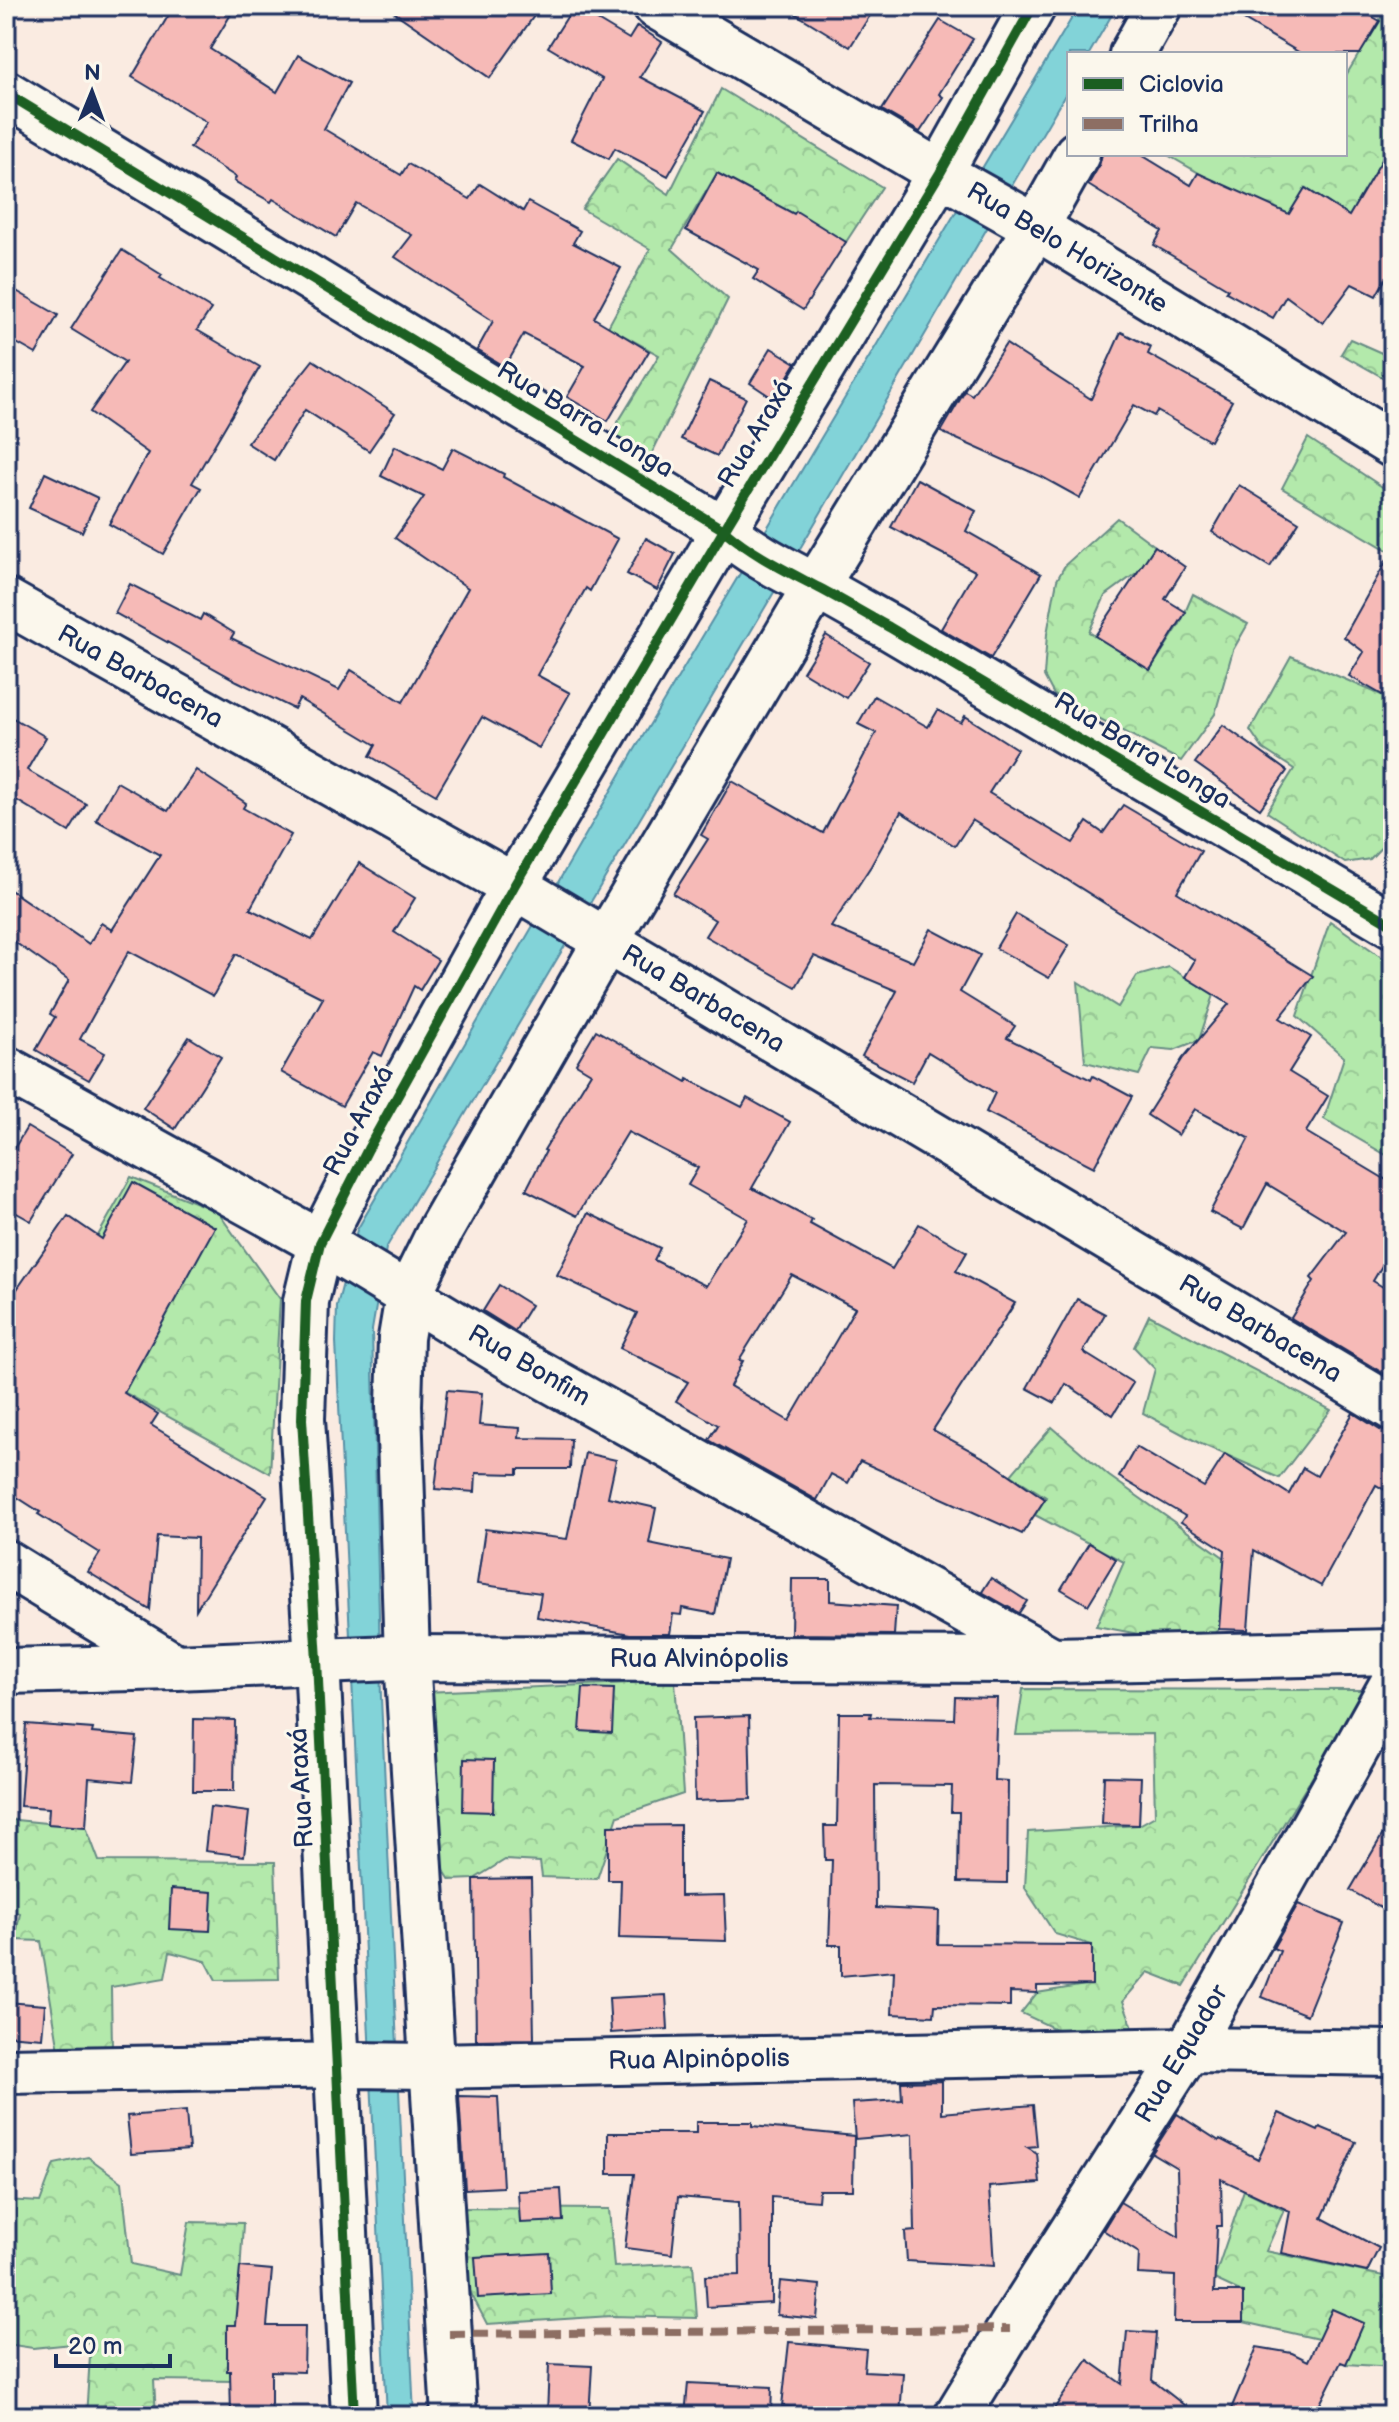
<svg xmlns="http://www.w3.org/2000/svg" width="1399" height="2422" font-family="'Balsamiq Sans',sans-serif">
	<style>
		.forest { fill: url(#forest-crowns); stroke: #678c84; stroke-width: 2 }
		.water { fill: #82d3d8; stroke: #5991a7; stroke-width: 2 }
		.building { fill: #f6bab7; stroke: #1b2f5e; stroke-width: 2; fill-rule: evenodd }
		.lines { fill: none; stroke-linecap: round; stroke-linejoin: round }
		.minor-casing { stroke: #1b2f5e; stroke-width: 50 }
		.minor { stroke: #fbf7ec; stroke-width: 44 }
		.quiet { stroke: #8d6e63; stroke-width: 8; stroke-dasharray: 16 8; stroke-linecap: butt }
		.cycleway-casing { stroke: #fbf7ec; stroke-width: 15 }
		.cycleway { stroke: #1b5e20; stroke-width: 10 }
		.labels { text-anchor: middle; dominant-baseline: central; stroke-width: 6; stroke-linejoin: round; paint-order: stroke }
		.street-label { font-size: 26px; fill: #1b2f5e; stroke: #fbf7ec }
	</style>
	<defs>
		<pattern id="forest-crowns" width="20" height="18" patternUnits="userSpaceOnUse" patternTransform="scale(2)"><rect width="20" height="18" fill="#b3e9ab"/><path d="M2 6a3 3 0 1 1 6 0M12 15a3 3 0 1 1 6 0" fill="none" stroke="#99c896"/></pattern>
	</defs>
	<rect width="100%" height="100%" fill="#faebe1"/>
	<filter id="ink" filterUnits="userSpaceOnUse"><feTurbulence type="fractalNoise" baseFrequency=".0125" numOctaves="2"/><feDisplacementMap in="SourceGraphic" scale="16" xChannelSelector="R" yChannelSelector="G"/><feConvolveMatrix kernelMatrix="1 2 1 2 8 2 1 2 1" color-interpolation-filters="sRGB"/></filter>
	<g filter="url(#ink)">
		<!-- forest -->
		<g class="forest">
			<path d="M1388,6h5v135l-5,63 -75,42 23,-38 -30,-20 -22,34 -118,-68h179v-77z"/>
			<path d="M721,89l161,98 -36,55 -129,-69 -45,76 56,50 -79,160 -40,-22 50,-82 -51,-28 42,-78 -68,-40 35,-50 52,35z"/>
			<path d="M1350,339l43,19v25l-52,-29z"/>
			<path d="M1308,438l85,56v49l-4,8 -107,-63z"/>
			<path d="M1117,518l38,28 -16,25 -34,25 -16,36 61,38 30,-46 13,-30 55,30 -15,26 -18,64 -34,47 -127,-66 -10,-19 3,-42 10,-54 8,-15z"/>
			<path d="M1291,656l102,44v135l-23,24 -25,4 -78,-51 27,-43 -31,-20 -13,-19z"/>
			<path d="M1330,921l63,44v194l-69,-40 20,-62 -47,-41z"/>
			<path d="M1169,967l45,28 -15,45 -25,10 -22,-2 -13,27 -54,-13 -7,-80 40,25 19,-31z"/>
			<path d="M131,1177l86,34 63,88 -10,174 -233,-129z"/>
			<path d="M1149,1315l182,95 -52,68 -80,-35 -56,-30 12,-44 -21,-22z"/>
			<path d="M1052,1427l57,49 120,85 -7,26 -3,42 -16,17 -107,-20 28,-64 -89,-47 11,-18 -35,-22z"/>
			<path d="M675,1681l8,113 -65,22 -21,63 -55,-2 -2,-15 -35,-2 -31,19 -24,1 -18,-28 -7,-160z"/>
			<path d="M1023,1689l343,1 -182,296 -36,-14 -25,29 10,27 -71,4 -41,-19 16,-20 55,-9v-39l-37,-11 -30,-46 3,-56 111,-7 16,-9 -2,-82 -137,1z"/>
			<path d="M6,1819l80,8 13,34 176,1 4,117 -63,1 -10,-19 -36,-9 -5,26 -54,9 1,62 -53,2 -18,-110 -26,-1 5,-27 -14,-2z"/>
			<path d="M88,2157l34,25 9,82 49,11 9,-53 54,1 -9,158 -80,-1 2,36h-70l5,-74 -58,6 -27,-4v-144l34,2 14,-38z"/>
			<path d="M1244,2190l40,20 -18,41 127,27v89l-47,-3 -28,-25 -75,-17 -1,-30 -28,-13z"/>
			<path d="M458,2208l151,1 5,58 79,-4 4,55 -86,-2 -124,8 -25,-48z"/>
		</g>
		<!-- water -->
		<path class="water" d="M1079,6h38l-28,48h-20v34l-267,457 -416,703 -14,82 9,368 33,718h-27l-51,-1074 1,-36 20,-76 277,-479z"/>
		<!-- building -->
		<g class="building">
			<path d="M174,6h62l-26,43 67,43 21,-37 51,28 -25,46 77,46 7,-11 62,35 10,-15 43,27 5,-9 52,29 -7,12 48,25 -27,50 55,33 -41,70 -41,-24 18,-31 -61,-32 -19,33 -28,-17 16,-29 -98,-64 17,-22 -56,-32 -20,34 -63,-38 -2,3 -37,-21 2,-4 -46,-29 17,-26 -75,-45z"/>
			<path d="M385,6h156l-51,72z"/>
			<path d="M574,6l55,33 8,-13 25,16 -22,35 65,34 -37,65 -53,-28 -6,11 -38,-19 31,-61 -54,-32z"/>
			<path d="M783,6h93l-26,41z"/>
			<path d="M1220,6h134l26,15 -20,33h-58z"/>
			<path d="M940,20l33,19 -34,55 4,3 -23,35 -38,-22z"/>
			<path d="M1393,141v124l-17,31 -24,-12 -29,39 -37,-27 -13,22 -47,-26 2,-3 -74,-44 8,-14 -74,-46 11,-19 3,-12h38l51,31 7,-12 91,41 16,-26 44,28z"/>
			<path d="M717,173l77,41 2,-3 50,31 -43,68 -50,-31 6,-9 -73,-40z"/>
			<path d="M122,250l40,25 -2,3 51,31 -14,21 63,37 -68,116 9,5 -38,66 -54,-30 39,-71 -58,-41 35,-50 -54,-33z"/>
			<path d="M6,285l52,30 -22,39 -30,-17z"/>
			<path d="M1121,332l30,15 -3,7 84,47 -22,40 -53,-30 -3,5 -20,-11 -54,93 -38,-21 -101,-45 24,-41 7,4 34,-51 85,55z"/>
			<path d="M771,348l25,15 -22,36 -24,-16z"/>
			<path d="M313,360l82,53 -26,38 -64,-41 -31,50 -27,-17z"/>
			<path d="M709,381l37,17 -29,58 -36,-17z"/>
			<path d="M395,446l47,23 11,-21 51,26 -1,3 115,62 -28,52 -4,-3 -49,87 33,18 -31,55 -57,-31 -46,78 -66,-39 6,-11 -77,-46 -5,10 -57,-28 -122,-68 15,-29 70,36 3,-6 31,19 -3,5 108,52 12,-20 52,32 65,-114 -73,-50 29,-41 -43,-21z"/>
			<path d="M45,473l53,25 -16,34 -53,-24z"/>
			<path d="M917,479l59,32 -10,20 75,43 -50,84 -50,-29 34,-58 -84,-44z"/>
			<path d="M1239,485l60,37 -29,45 -58,-35z"/>
			<path d="M646,538l29,16 -18,36 -30,-16z"/>
			<path d="M1155,546l30,21 -20,32 21,13 -36,58 -55,-34z"/>
			<path d="M1393,549v152l-44,-25 15,-24 -20,-15z"/>
			<path d="M826,635l43,27 -23,36 -43,-26z"/>
			<path d="M874,696l54,31 10,-17 23,13 4,-7 52,33 -28,44 84,50 14,-21 16,11 20,-28 78,46 -24,41 136,84 -33,42 31,19 -22,35 39,24 -22,36 87,52v63l-20,34 20,12v86l-102,-61 23,-37 -3,-3 35,-46 -79,-48 -24,45 -33,-17 39,-74 -54,-29 -17,26 -31,-20 36,-57 46,-54 -44,-27 10,-17 -223,-140 -17,26 -54,-34 -30,54 -40,61 82,35 18,-33 49,26 -20,37 55,34 -8,12 84,42 2,-4 39,21 -38,70 -108,-55 9,-19 -67,-41 -16,30 -50,-26 35,-65 -83,-35 -18,31 -91,-51 10,-16 -42,-26 35,-55 -7,-4 31,-54 91,52 53,-100 -18,-9z"/>
			<path d="M6,714l40,23 -19,33 59,34 -17,28 -58,-35 -5,10z"/>
			<path d="M1223,725l64,46 -27,38 -65,-46z"/>
			<path d="M196,770l50,33 -3,5 48,27 -41,74 62,31 47,-77 56,35 -21,34 44,28 -18,30 -6,-4 -32,70 -9,-4 -31,54 -61,-34 42,-74 -87,-44 -23,42 -84,-45 -49,88 25,14 -16,27 -53,-30 19,-33 -5,-3 19,-34 -63,-44v-49l83,57 12,-21 11,7 48,-75 -64,-35 21,-38 51,29z"/>
			<path d="M1016,914l53,31 -20,33 -53,-30z"/>
			<path d="M596,1030l91,52 1,-3 54,28 5,-9 43,24 -38,66 60,32 -2,4 82,45 27,-45 48,28 -11,19 59,32 -82,127 57,31 55,38 -23,35 -162,-73 -12,22 -17,-9 -14,26 -108,-60 9,-15 -42,-24 12,-19 -68,-34 17,-35 -80,-38 31,-62 72,35 -6,12 52,26 42,-67 -60,-34 10,-17 -70,-36 -51,84 -51,-26 20,-39 -2,-1 47,-77 -15,-9zM792,1275l63,33 -66,113 -59,-35 13,-25 -4,-1z"/>
			<path d="M189,1037l32,20 -46,72 -32,-21z"/>
			<path d="M27,1127l45,27 -41,67 -25,-14v-45z"/>
			<path d="M133,1182l82,45 -91,166 34,21 -7,11 116,71 -71,114 1,-72 -40,-2 -7,74 -62,-38 12,-19 -62,-39 2,-2 -34,-22v-185l62,-89 34,23z"/>
			<path d="M499,1285l32,20 -16,26 -32,-20z"/>
			<path d="M1077,1299l28,15 -22,38 50,31 -20,32 -47,-31 -11,19 -28,-15z"/>
			<path d="M447,1390l35,3 -3,32 41,3 -1,10 52,1 -1,30h-52v5l-42,-1 -1,19 -40,-3z"/>
			<path d="M1353,1413l27,17 13,3v62l-17,-10 -55,101 -67,-36 -6,80 -29,-1 6,-79 -44,-28 4,-6 -66,-39 17,-30 68,40 21,-33 64,40 14,-26 14,8z"/>
			<path d="M585,1453l31,7 -8,37 48,11 -7,35 77,16 -11,55 -33,-6 -1,7 -8,-1 -3,20h-40l-93,-17 4,-24 -64,-9 8,-55 82,10z"/>
			<path d="M1089,1543l27,16 -28,46 -27,-16z"/>
			<path d="M991,1578l36,23 -8,12 -37,-21z"/>
			<path d="M792,1579h38v22l66,5 -2,29 -103,-1z"/>
			<path d="M583,1688l31,1 -2,44 -32,-2z"/>
			<path d="M955,1697l42,1 -3,82 14,1 -1,102 -49,-1 1,-70h-8l1,-26 -77,-1 1,123 63,3 -1,33 154,1v40l-55,1v7l-27,-1v14l-75,-1 -1,11 -42,-2 2,-43 -53,5v-31h-12l3,-85h-7l-1,-34h13l2,-113h32l-1,4 84,2z"/>
			<path d="M749,1716l2,83 -56,2 -2,-83z"/>
			<path d="M194,1719l41,1 -1,71h-41z"/>
			<path d="M26,1724l67,5 -1,4 45,4 -5,45 -43,-4 -3,49 -38,-3 1,-16 -29,-2z"/>
			<path d="M464,1759l30,1 -1,52 -30,-1z"/>
			<path d="M1104,1776l37,1 -2,48 -37,-1z"/>
			<path d="M210,1807l39,5 -5,44 -39,-5z"/>
			<path d="M1393,1817v98l-43,-25z"/>
			<path d="M680,1825v71l44,-1 2,46 -107,-3 2,-58h-13v-54z"/>
			<path d="M531,1878l3,161 -58,1 -2,-161z"/>
			<path d="M171,1889l41,3 -2,39 -41,-2z"/>
			<path d="M1298,1904l46,19 -37,92 -45,-18 18,-46 -7,-3z"/>
			<path d="M666,1995l2,34 -57,4 -2,-35z"/>
			<path d="M6,2002l39,3 -3,33 -36,-3z"/>
			<path d="M942,2081v32l91,-8 4,41 -10,1 10,6 3,30 -51,4 5,79 -87,-5 -2,-29 10,-1 -2,-97 -58,5 -3,-36 50,-3 -1,-18z"/>
			<path d="M459,2096l39,1 5,90 -38,2z"/>
			<path d="M186,2111l3,39 -58,4 -4,-38z"/>
			<path d="M1279,2113l39,18 2,-4 36,15 -34,76 57,30 -12,24 -85,-19 8,-42 -69,-32 1,47h-5l-3,66h29v30h-69l1,-46 -37,-2 1,-21 -36,-23 17,-28 59,35 -2,-69 -25,-15 25,-39 42,27 1,-2 38,20z"/>
			<path d="M696,2122h56v4l102,10 -1,54h-34l-1,11 -46,-4v106l-65,4 -2,-31 35,-1 -1,-73 -61,-5 -6,57 -47,-6 9,-74h-26v-41h88z"/>
			<path d="M561,2189l2,32 -43,2 -2,-32z"/>
			<path d="M549,2253l2,41 -73,4 -3,-41z"/>
			<path d="M240,2267l32,3 -5,56h38l-1,46 -33,-1v45h-40l-1,-45h-3v-46h8z"/>
			<path d="M780,2281l40,4 -3,34 -40,-4z"/>
			<path d="M1332,2309l32,14 -18,41 -5,-2 -27,54h-86l29,-69 35,6 16,8z"/>
			<path d="M1127,2331l29,2 -4,47 46,36h-149l39,-56 34,24z"/>
			<path d="M789,2342l77,7 -2,22 39,2 -3,43h-38l-80,-10z"/>
			<path d="M549,2364l43,2 -3,50 -42,-1z"/>
			<path d="M688,2383l84,4 -1,29h-86z"/>
		</g>
		<g class="lines">
			<defs>
				<g id="minor">
					<path d="M656,6l284,167 96,54 357,218"/>
					<path d="M1132,54l27,-48"/>
					<path d="M6,93l718,437c29,25 61,40 95,58 23,12 46,26 70,39l504,298"/>
					<path d="M6,601l508,285 879,522"/>
					<path d="M6,1069l329,182 178,108 536,299"/>
					<path d="M6,1563l170,104"/>
					<path d="M6,1671l170,-4 217,-9 660,2 340,-8"/>
					<path d="M6,2071l346,-6 79,1 757,-16 205,3"/>
					<path d="M354,2416l-37,-756 -15,-241 4,-118 14,-58 48,-94 146,-263 210,-356 216,-357 93,-167"/>
					<path d="M454,2416l-47,-758 -8,-253 2,-67 7,-42 33,-67 165,-288 210,-355 220,-359 41,-73"/>
					<path d="M957,2416l53,-87 178,-279 205,-367"/>
				</g>
			</defs>
			<!-- minor casing -->
			<use href="#minor" class="minor-casing"/>
			<!-- minor -->
			<use href="#minor" class="minor"/>
			<!-- quiet -->
			<path class="quiet" d="M449,2334l561,-5"/>
			<defs>
				<g id="cycleway">
					<path d="M6,93l718,437c29,25 61,40 95,58 23,12 46,26 70,39l504,298"/>
					<path d="M354,2416l-37,-756 -15,-241 4,-118 14,-58 48,-94 146,-263 210,-356 216,-357 93,-167"/>
				</g>
			</defs>
			<!-- cycleway casing -->
			<use href="#cycleway" class="cycleway-casing"/>
			<!-- cycleway -->
			<use href="#cycleway" class="cycleway"/>
		</g>
	</g>
	<g class="labels">
		<!-- street labels -->
		<g class="street-label">
			<text transform="translate(1067 248) rotate(31)">Rua Belo Horizonte</text>
			<text transform="translate(585 420) rotate(31)">Rua Barra Longa</text>
			<text transform="translate(756 434) rotate(-59)">Rua Araxá</text>
			<text transform="translate(140 677) rotate(29)">Rua Barbacena</text>
			<text transform="translate(1142 751) rotate(31)">Rua Barra Longa</text>
			<text transform="translate(703 999) rotate(31)">Rua Barbacena</text>
			<text transform="translate(359 1121) rotate(-62)">Rua Araxá</text>
			<text transform="translate(1260 1329) rotate(31)">Rua Barbacena</text>
			<text transform="translate(529 1366) rotate(30)">Rua Bonfim</text>
			<text x="699" y="1659">Rua Alvinópolis</text>
			<text transform="translate(302 1788) rotate(-93)">Rua Araxá</text>
			<text transform="translate(1182 2054) rotate(-59)">Rua Equador</text>
			<text transform="translate(699 2060) rotate(-1)">Rua Alpinópolis</text>
		</g>
	</g>
	<!-- margin -->
	<rect width="1399" height="2422" fill="none" stroke="#fbf7ec" stroke-width="32"/>
	<rect x="16" y="16" width="1367" height="2390" fill="none" stroke="#1b2f5e" stroke-width="3" filter="url(#ink)"/>
	<!-- legend -->
	<rect x="1067" y="52" width="280" height="104" fill="#fbf7ec" stroke="#a1a7b3" stroke-width="2"/>
	<rect x="1083" y="78" width="40" height="12" fill="#1b5e20" stroke="#a1a7b3" stroke-width="2"/>
	<text x="1139" y="92" font-size="24" fill="#1b2f5e">Ciclovia</text>
	<rect x="1083" y="118" width="40" height="12" fill="#8d6e63" stroke="#a1a7b3" stroke-width="2"/>
	<text x="1139" y="132" font-size="24" fill="#1b2f5e">Trilha</text>
	<!-- north arrow -->
	<g transform="translate(92 92) rotate(1)" stroke="#fbf7ec" stroke-width="6" paint-order="stroke">
	<path d="M0-6L14 30L0 20L-14 30Z" fill="#1b2f5e"/>
	<text y="-12" font-size="22" font-weight="bold" text-anchor="middle" fill="#1b2f5e">N</text>
	</g>
	<!-- scale -->
	<path d="M56 2354v12h114v-12" fill="none" stroke="#1b2f5e" stroke-width="4"/>
	<text x="68" y="2354" font-size="24" fill="#1b2f5e" stroke="#fbf7ec" stroke-width="6" paint-order="stroke">20 m</text>
</svg>
